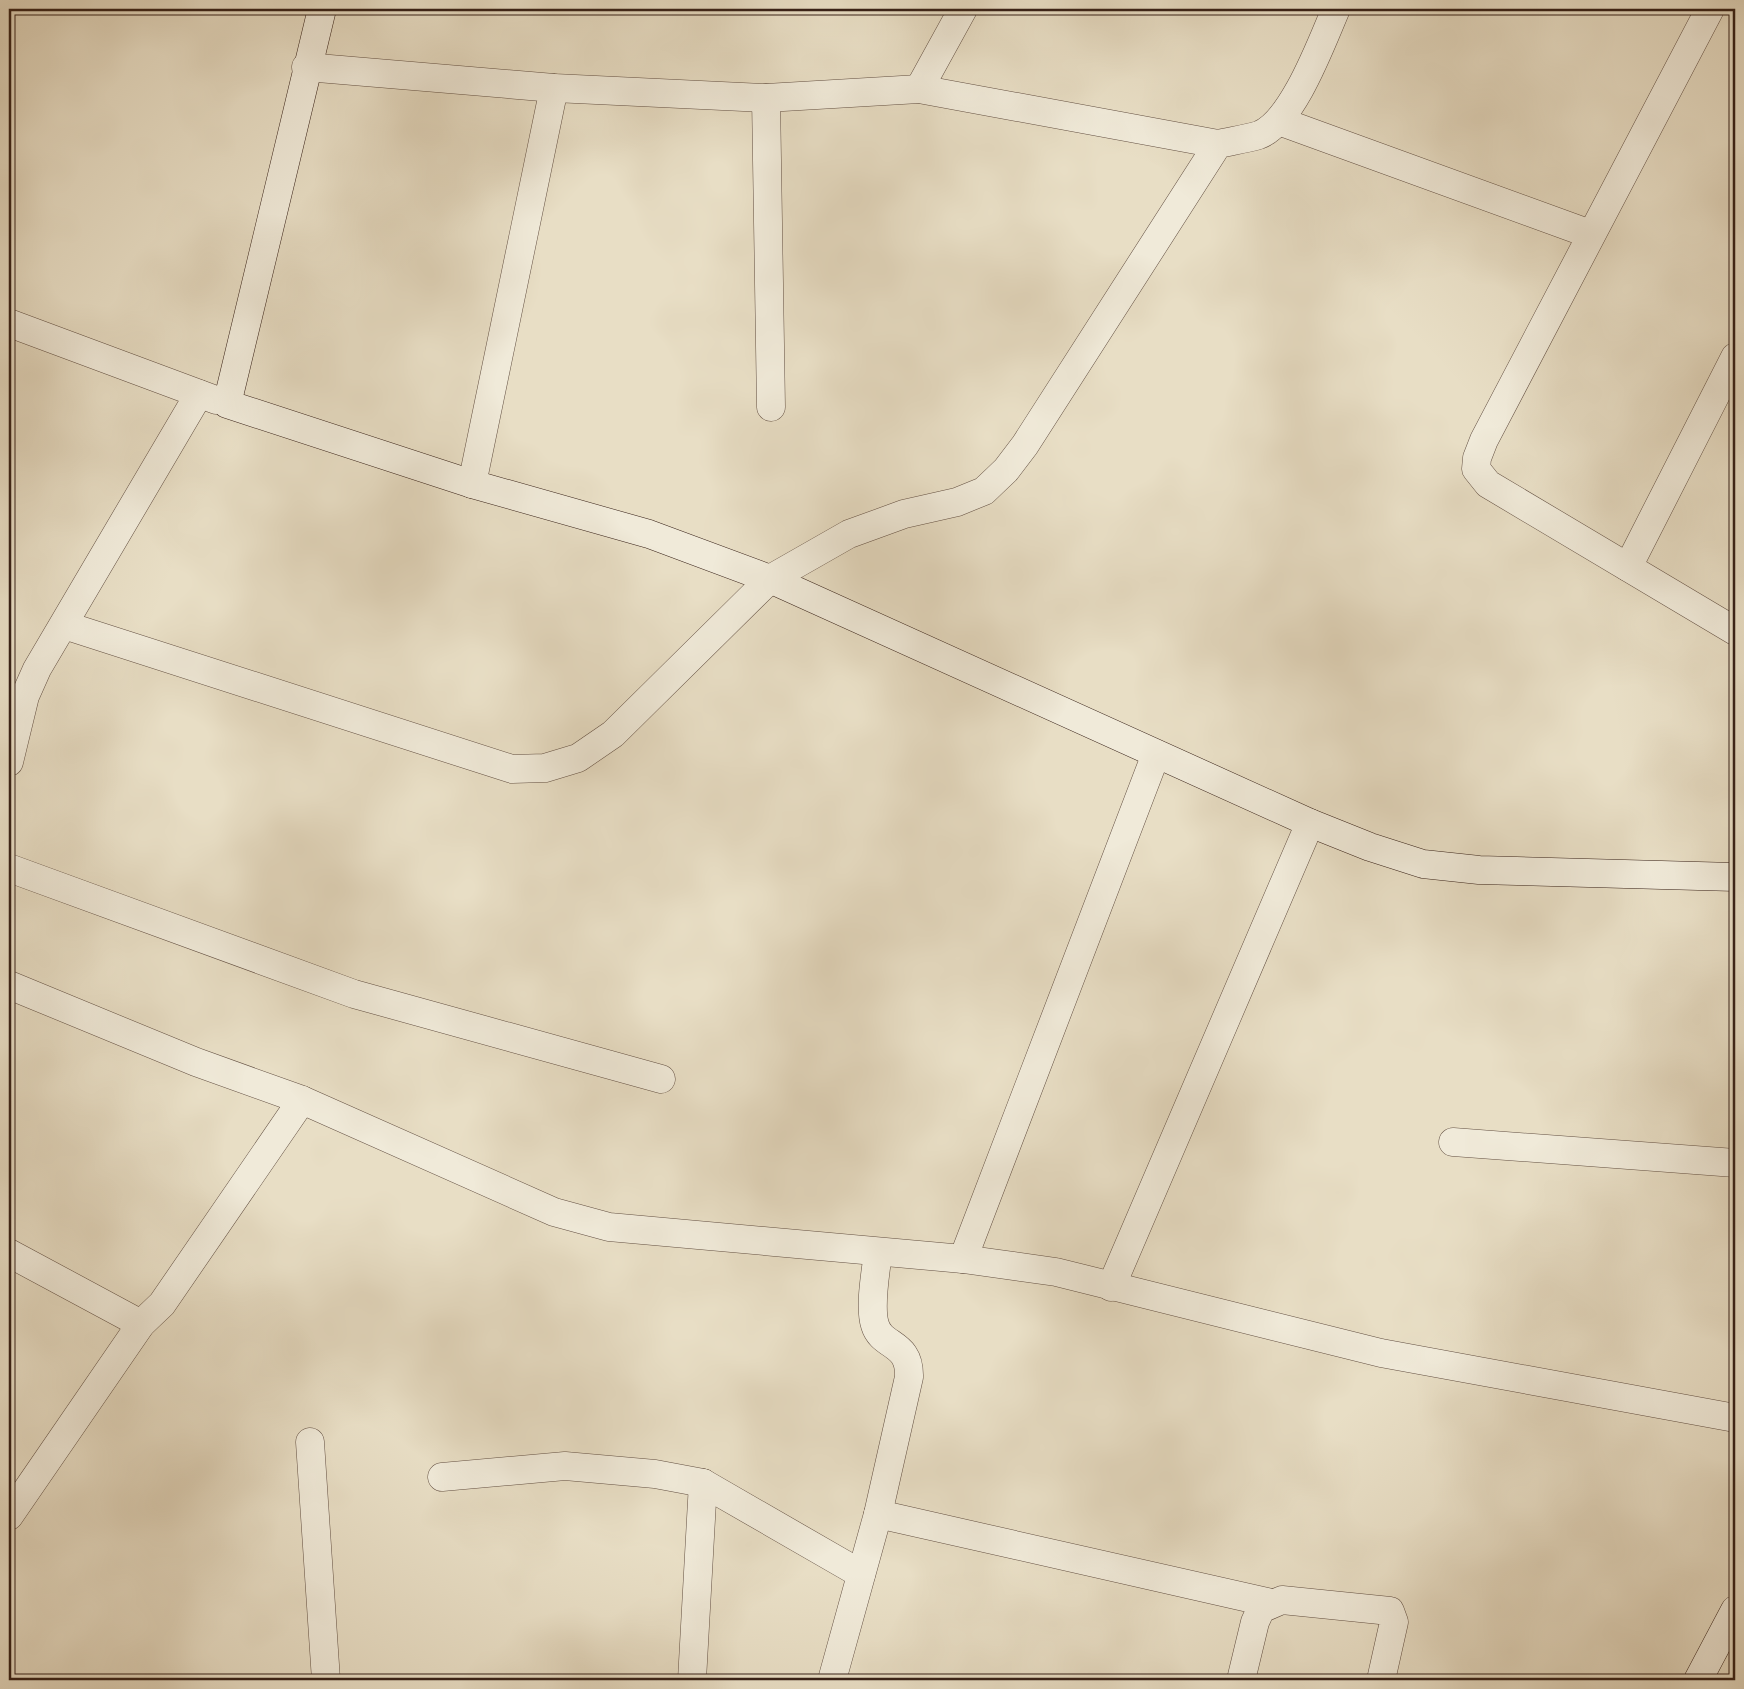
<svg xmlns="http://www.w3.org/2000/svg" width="1744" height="1689" font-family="'Libre Caslon Text',serif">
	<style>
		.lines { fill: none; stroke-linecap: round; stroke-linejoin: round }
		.street-casing { stroke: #635043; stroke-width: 29 }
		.secondary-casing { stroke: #372118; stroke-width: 29 }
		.street { stroke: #f0ead9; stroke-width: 28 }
		.secondary { stroke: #f0ead9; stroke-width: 28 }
	</style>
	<rect width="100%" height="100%" fill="#e8dec5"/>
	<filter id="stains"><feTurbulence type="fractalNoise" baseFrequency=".004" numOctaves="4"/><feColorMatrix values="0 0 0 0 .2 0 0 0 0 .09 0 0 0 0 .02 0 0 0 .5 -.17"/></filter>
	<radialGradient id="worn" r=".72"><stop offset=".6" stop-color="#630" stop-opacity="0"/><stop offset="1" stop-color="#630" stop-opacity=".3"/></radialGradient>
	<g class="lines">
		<defs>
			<g id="street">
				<path d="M1710,9l-226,431 -7,18 -1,11 12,15 247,147"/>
				<path d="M306,67l248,21 212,10 153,-9 299,55"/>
				<path d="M919,89l44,-80"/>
				<path d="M766,98l5,309"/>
				<path d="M1279,121l311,113"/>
				<path d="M9,323l207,77"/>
				<path d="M472,484l82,-396"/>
				<path d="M1628,567l107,-210"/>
				<path d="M64,625l448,144 33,-1 33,-10 35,-24 157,-155 79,-45 55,-20 53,-12 27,-11 22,-21 19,-25 193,-301c13,-3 28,-5 41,-9 34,-13 63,-94 77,-126"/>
				<path d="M9,762l16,-66 12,-27 162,-275"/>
				<path d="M9,868l345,126 307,85"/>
				<path d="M9,985l187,77 106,38 252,112 55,15 354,32 93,13 325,81 354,65"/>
				<path d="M1453,1142l282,21"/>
				<path d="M9,1253l132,71"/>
				<path d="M963,1259l193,-505"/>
				<path d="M1111,1287l199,-464"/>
				<path d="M310,1442l16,238"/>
				<path d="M442,1477l123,-11 90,8 48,9 158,91"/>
				<path d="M878,1514l393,89"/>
				<path d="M9,1516l132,-192 21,-20 140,-204"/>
				<path d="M692,1680l11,-197"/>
				<path d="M832,1680l46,-166 31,-137c1,-36 -27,-29 -34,-52 -6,-19 1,-54 3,-73"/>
				<path d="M1241,1680l14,-58 6,-13 21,-9 108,11 4,11 -13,58"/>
			</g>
			<g id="secondary">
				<path d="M322,9l-95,395 245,80 177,50 121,45 540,244 60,24 53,17 56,6 256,7"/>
				<path d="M1698,1680l37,-70"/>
			</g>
		</defs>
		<!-- street casing -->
		<use href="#street" class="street-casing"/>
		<!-- secondary casing -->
		<use href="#secondary" class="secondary-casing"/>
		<!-- street -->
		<use href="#street" class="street"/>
		<!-- secondary -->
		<use href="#secondary" class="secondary"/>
	</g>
	<!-- margin -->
	<rect width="1744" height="1689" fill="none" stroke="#e8dec5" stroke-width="30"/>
	<rect x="10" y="10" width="1724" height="1669" fill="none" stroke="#372118" stroke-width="2.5"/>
	<rect x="15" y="15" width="1714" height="1659" fill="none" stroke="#372118"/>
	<rect width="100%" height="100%" filter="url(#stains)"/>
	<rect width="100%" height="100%" fill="url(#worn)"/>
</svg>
